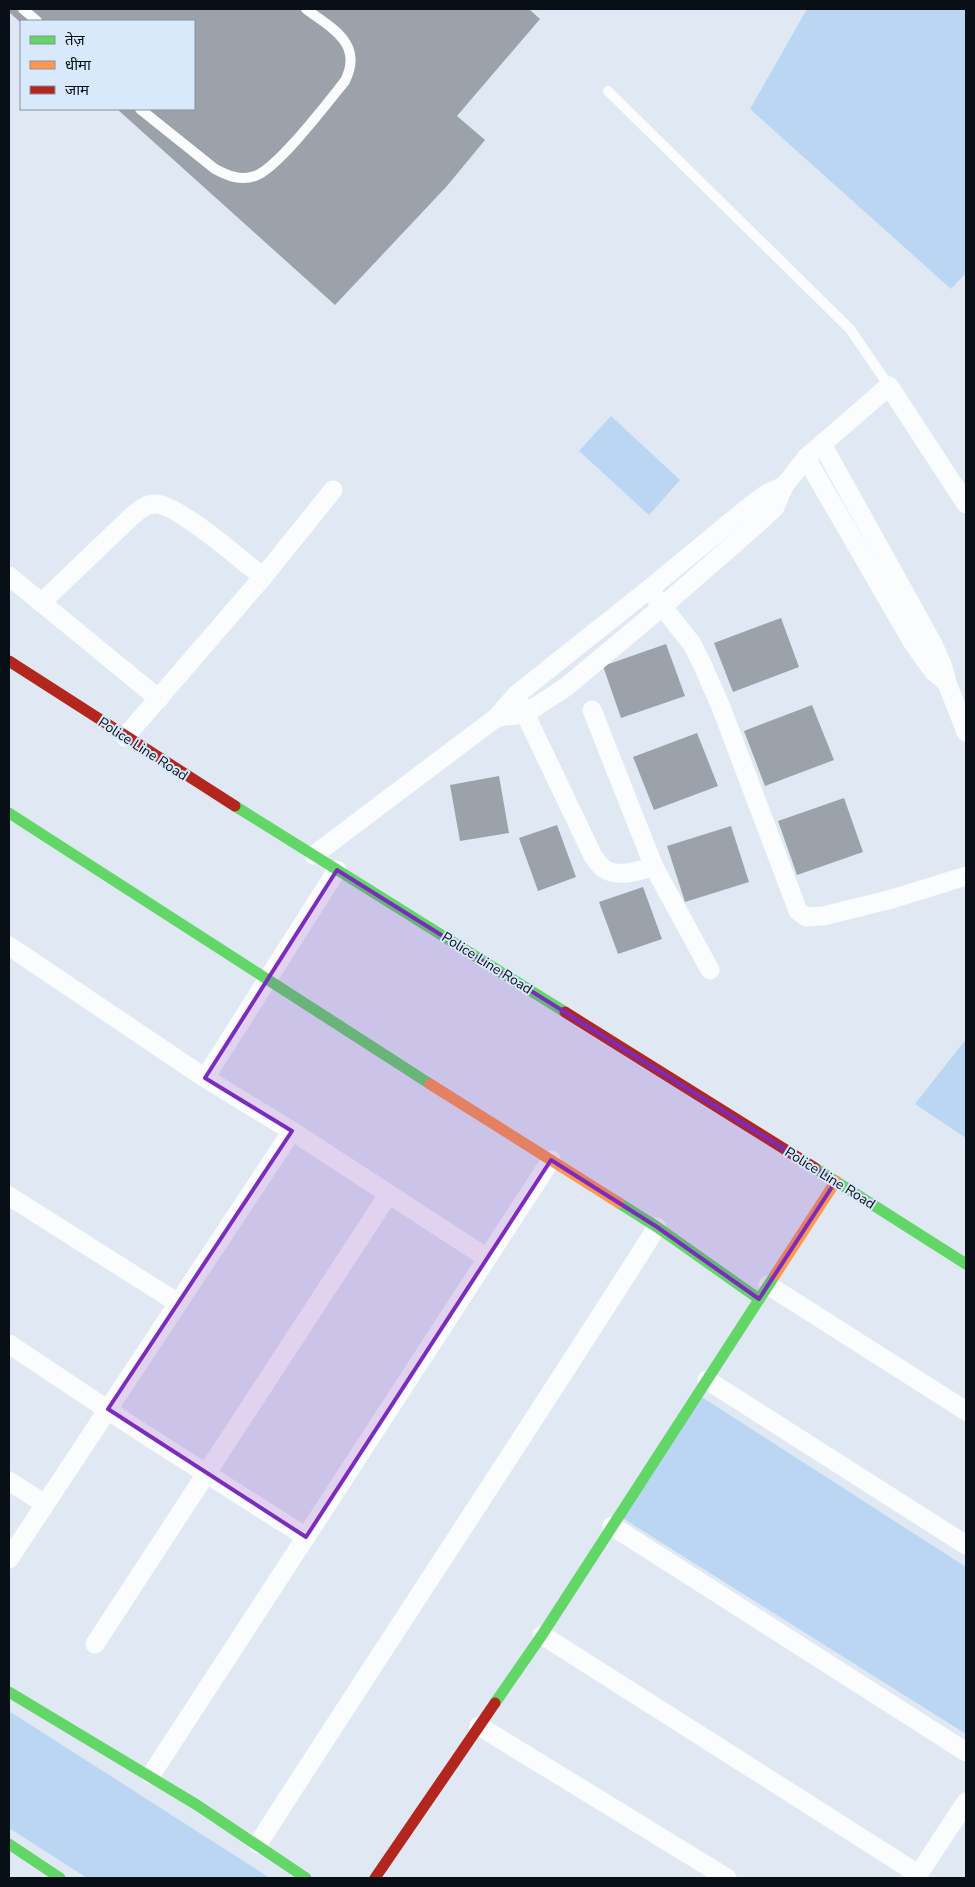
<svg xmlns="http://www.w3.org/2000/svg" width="975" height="1887" font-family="'Nunito Sans','Noto Sans Devanagari',sans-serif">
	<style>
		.green { fill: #bad6f3 }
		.building { fill: #9ba2aa }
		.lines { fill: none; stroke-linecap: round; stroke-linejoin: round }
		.lane { stroke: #fafcfd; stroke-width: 10 }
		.street { stroke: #fafcfd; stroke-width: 19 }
		.fast { stroke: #63d668; stroke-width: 11 }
		.slow { stroke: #ff974d; stroke-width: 11 }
		.jam { stroke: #b3261e; stroke-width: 11 }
		.marked { fill: #7b2cbf; fill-opacity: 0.2; stroke: #7b2cbf; stroke-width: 4; stroke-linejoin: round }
		.labels { text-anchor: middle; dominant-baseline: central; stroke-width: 4; stroke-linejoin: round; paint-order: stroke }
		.street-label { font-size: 14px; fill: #080f16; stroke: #d8e9fb }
	</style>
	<rect width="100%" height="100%" fill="#e0e9f3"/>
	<!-- green -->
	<g class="green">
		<path d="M807,9h159v264l-15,16 -201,-180z"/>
		<path d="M611,416l69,64 -31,35 -70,-64z"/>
		<path d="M966,1039v99l-51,-34z"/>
		<path d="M697,1394l269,173v167l-350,-220z"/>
		<path d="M9,1711l261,167h-183l-78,-50z"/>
	</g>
	<!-- building -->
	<g class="building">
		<path d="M9,9h520l11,10 -83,97 28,24 -38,46 -112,119 -218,-196h77v-88h-173v2l-12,-11z"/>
		<path d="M781,618l18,49 -66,25 -19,-49z"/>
		<path d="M666,644l19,52 -64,22 -18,-52z"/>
		<path d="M812,705l22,55 -69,26 -21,-55z"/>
		<path d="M697,733l21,53 -64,24 -21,-53z"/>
		<path d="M499,776l10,57 -49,8 -10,-56z"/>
		<path d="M844,798l19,54 -66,23 -19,-54z"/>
		<path d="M557,825l19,52 -38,14 -19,-53z"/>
		<path d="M731,826l18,56 -64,20 -18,-56z"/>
		<path d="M643,887l19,52 -44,15 -19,-52z"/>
	</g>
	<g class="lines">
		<!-- lane -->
		<g class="lane">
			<path d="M23,9l14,12"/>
			<path d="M608,91l242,238 39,57"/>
			<path d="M140,109l75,60c13,7 26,12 40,7 23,-8 73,-74 90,-95 19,-38 -14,-53 -39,-72"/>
		</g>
		<!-- street -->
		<g class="street">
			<path d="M822,444l111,200 10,23 4,16 19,49"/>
			<path d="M806,458l107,185 20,28 14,12"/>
			<path d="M9,576l150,123"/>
			<path d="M655,597l37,47 10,20 19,43 77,204 8,6 17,-1 69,-17 74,-23"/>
			<path d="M41,603l90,-86c7,-6 14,-13 24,-13 22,-1 87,57 108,73"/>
			<path d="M520,703l73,153c3,4 6,9 10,12 15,11 35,2 51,-1"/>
			<path d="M592,710l62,157 56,103"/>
			<path d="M497,717l28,-3 41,-27 97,-81 93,-81 19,-18 9,-21 22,-28 83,-72 77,118"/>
			<path d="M125,737l138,-160 70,-87"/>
			<path d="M314,855l183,-138 19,-22 132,-105 102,-84 16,-12 18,-8"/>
			<path d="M9,946l196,132 87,53 195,127"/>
			<path d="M205,1078l132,-208"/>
			<path d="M9,1196l169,107"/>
			<path d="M768,1285l198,126"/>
			<path d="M9,1344l129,86 168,107"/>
			<path d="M707,1380l259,165"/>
			<path d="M9,1481l36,23"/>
			<path d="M612,1526l354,226"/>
			<path d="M9,1559l283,-428"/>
			<path d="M542,1635l376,239"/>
			<path d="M95,1644l293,-449"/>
			<path d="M479,1726l248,152"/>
			<path d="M151,1775l400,-615"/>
			<path d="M258,1844c132,-206 268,-410 399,-617"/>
			<path d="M916,1878l50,-76"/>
		</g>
		<!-- fast -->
		<g class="fast">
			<path d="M235,806l330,206"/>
			<path d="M9,813l421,271"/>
			<path d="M815,1168l151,96"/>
			<path d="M619,1203l38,24 102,72"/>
			<path d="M9,1692l188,113 109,73"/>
			<path d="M495,1703l47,-68 233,-360"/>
			<path d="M9,1844l51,34"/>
		</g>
		<!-- slow -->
		<g class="slow">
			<path d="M430,1084l189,119"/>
			<path d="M775,1275l61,-94"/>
		</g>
		<!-- jam -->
		<g class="jam">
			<path d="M9,661l226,145"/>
			<path d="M565,1012l250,156"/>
			<path d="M375,1878l120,-175"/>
		</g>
	</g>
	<!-- marked area -->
	<path class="marked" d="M337,870l499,311 -77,118 -102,-72 -106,-67 -245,377 -198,-128 184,-278 -87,-53z"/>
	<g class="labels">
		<!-- street labels -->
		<g class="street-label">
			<text transform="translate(143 749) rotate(33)">Police Line Road</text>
			<text transform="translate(487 963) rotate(32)">Police Line Road</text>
			<text transform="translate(830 1178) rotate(32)">Police Line Road</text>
		</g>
	</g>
	<!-- border -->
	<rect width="975" height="1887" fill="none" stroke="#080f16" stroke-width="20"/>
	<!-- legend -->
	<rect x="20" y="20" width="175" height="90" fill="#d8e9fb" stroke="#85929f"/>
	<rect x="30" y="36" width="25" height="8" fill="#63d668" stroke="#85929f"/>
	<text x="65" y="45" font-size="15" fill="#080f16">तेज़</text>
	<rect x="30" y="61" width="25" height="8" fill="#ff974d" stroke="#85929f"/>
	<text x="65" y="70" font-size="15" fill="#080f16">धीमा</text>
	<rect x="30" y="86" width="25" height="8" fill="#b3261e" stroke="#85929f"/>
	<text x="65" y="95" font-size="15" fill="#080f16">जाम</text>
</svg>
